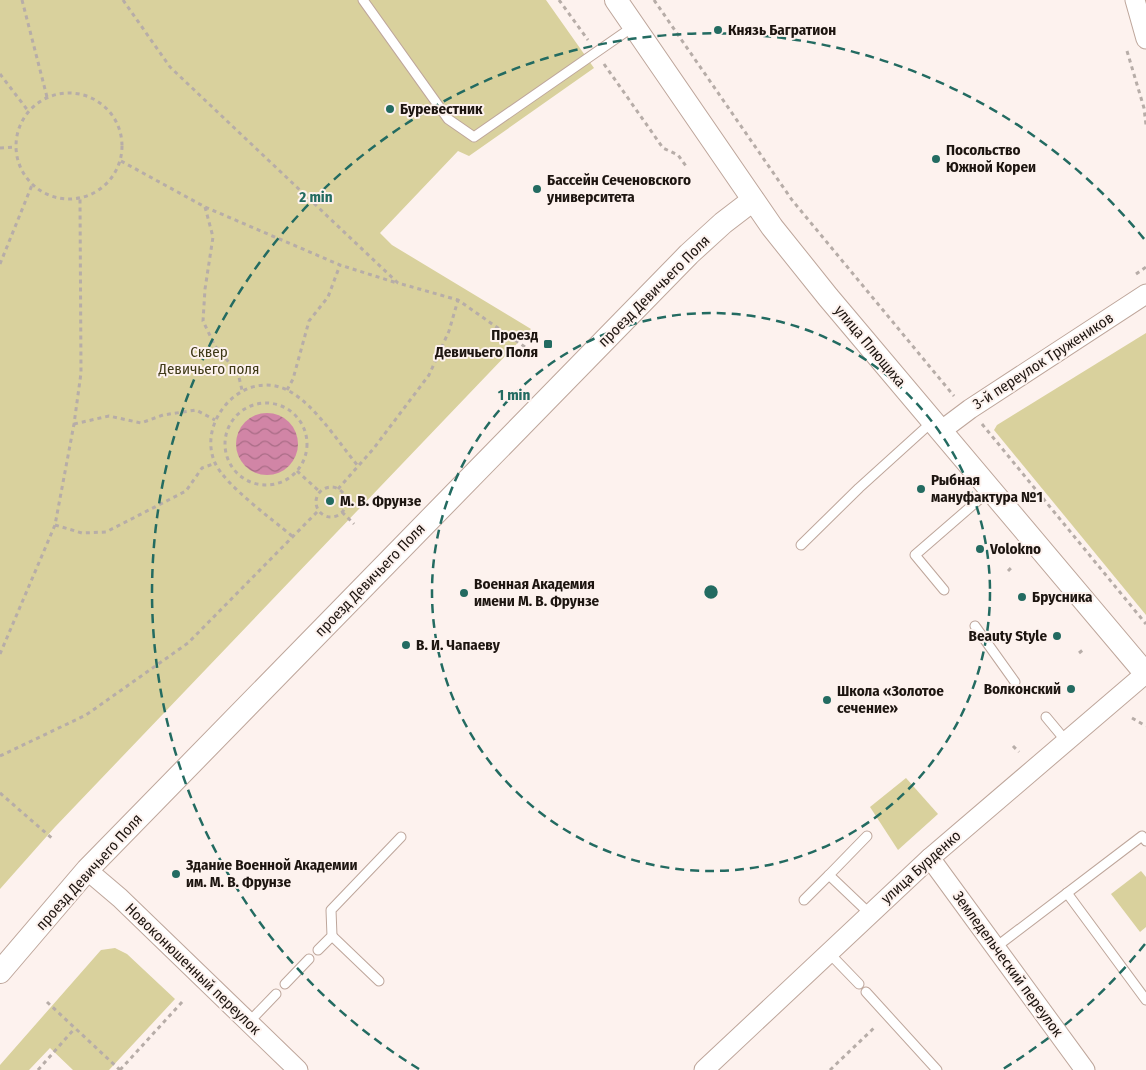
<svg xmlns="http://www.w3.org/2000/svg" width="1146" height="1070" font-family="'Fira Sans Condensed',sans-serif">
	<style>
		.green { fill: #d9d19d }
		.water { fill: url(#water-waves) }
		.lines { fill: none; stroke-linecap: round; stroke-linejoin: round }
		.service-casing { stroke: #bea69b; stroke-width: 11 }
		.minor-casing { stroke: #bea69b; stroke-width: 21 }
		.tertiary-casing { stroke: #bea69b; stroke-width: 24 }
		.path { stroke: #b7ada8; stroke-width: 3; stroke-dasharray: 4 4; stroke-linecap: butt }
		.service { stroke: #fff; stroke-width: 9 }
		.minor { stroke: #fff; stroke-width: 19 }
		.tertiary { stroke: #fff; stroke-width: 22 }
		.ring { fill: none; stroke: #236b61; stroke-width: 2.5; stroke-dasharray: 9 6 }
		.poi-dot { fill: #236b61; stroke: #fdf2ee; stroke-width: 2 }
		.labels { text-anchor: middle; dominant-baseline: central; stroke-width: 4; stroke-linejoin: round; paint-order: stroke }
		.poi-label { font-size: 15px; font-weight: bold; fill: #1d1510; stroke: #fdf2ee; text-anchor: start }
		.street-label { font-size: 15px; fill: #1d1510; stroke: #fdf2ee }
		.park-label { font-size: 15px; fill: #3e3916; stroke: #fdf2ee }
		.centre { fill: #236b61; stroke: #fdf2ee; stroke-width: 2.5 }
		.ring-label { font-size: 15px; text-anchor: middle; font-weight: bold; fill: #236b61; stroke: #fdf2ee; stroke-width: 4; stroke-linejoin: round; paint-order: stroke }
	</style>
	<defs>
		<pattern id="water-waves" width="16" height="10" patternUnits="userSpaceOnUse" patternTransform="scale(1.25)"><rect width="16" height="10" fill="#d185a6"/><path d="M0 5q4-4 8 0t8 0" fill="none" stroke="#a96c86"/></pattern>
	</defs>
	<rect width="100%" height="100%" fill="#fdf2ee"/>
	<!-- green -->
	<g class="green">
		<path d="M0,0h546l48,68 -125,88 -11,-5 -78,82 12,12 139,84 -476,498 -55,62z"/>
		<path d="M1146,333v282l-152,-185 3,-5z"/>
		<path d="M906,778l32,36 -40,36 -28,-43z"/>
		<path d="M1141,871l5,6v50l-6,5 -29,-38z"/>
		<path d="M115,948l12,6 48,45 -66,71h-36l-23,-22 -21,22h-29v-5l101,-115z"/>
	</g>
	<!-- water -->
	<circle class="water" cx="267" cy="444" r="31"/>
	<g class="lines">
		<defs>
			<g id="service">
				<path d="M363,0l85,119 26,18 160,-111"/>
				<path d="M801,545l58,-57 74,-67"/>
				<path d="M944,590l-29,-35 75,-65"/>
				<path d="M975,626l40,56"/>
				<path d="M1046,717l20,24"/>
				<path d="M867,836l-38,39 41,39"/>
				<path d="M1067,893l79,107"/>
				<path d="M804,900l25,-25"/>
				<path d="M332,936l47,45"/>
				<path d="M996,947l146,-111 4,5"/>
				<path d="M318,950l14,-14 -1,-26 70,-73"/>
				<path d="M829,953l30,31"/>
				<path d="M285,984l24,-25"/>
				<path d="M866,992l71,78"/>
				<path d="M249,1022l27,-28"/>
			</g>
			<g id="minor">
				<path d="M1135,0l11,39"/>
				<path d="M942,430l28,-21 176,-115"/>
				<path d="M930,858l155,212"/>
				<path d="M87,870l33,28 178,172"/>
				<path d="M704,1070l226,-212 215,-184"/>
			</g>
			<g id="tertiary">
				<path d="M616,0l156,227 56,70 318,377"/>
				<path d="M0,972l87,-102 602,-616 34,-31 30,-23"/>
			</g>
		</defs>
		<!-- service casing -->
		<use href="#service" class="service-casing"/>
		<!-- minor casing -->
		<use href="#minor" class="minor-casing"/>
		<!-- tertiary casing -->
		<use href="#tertiary" class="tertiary-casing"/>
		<!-- path -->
		<g class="path">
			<path d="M22,0l25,97"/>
			<path d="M123,0l47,67 228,216 60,17 67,47"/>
			<path d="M559,0l29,40"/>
			<path d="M654,0l138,200 162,196"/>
			<path d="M1127,51l17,57 2,17"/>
			<path d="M604,64l59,84 15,7 8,11"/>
			<path d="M0,74l29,38"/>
			<circle cx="69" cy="146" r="53"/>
			<path d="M0,148l15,-1"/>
			<path d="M121,161l84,46 135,58 57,18"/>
			<path d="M205,207l8,30 -8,52 -2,32 12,25 23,27 4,17"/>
			<path d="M0,264l32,-79"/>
			<path d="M1136,274l10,-7"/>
			<path d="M287,390l6,-11 16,-58 19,-24 12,-32"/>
			<circle cx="266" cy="444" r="41"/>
			<path d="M74,424l35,-8 32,7 22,-8 33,-5 19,10"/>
			<path d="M982,424l164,200"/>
			<path d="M297,471l22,20"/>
			<circle cx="331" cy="502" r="15"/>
			<path d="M338,489l36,-41 55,-73 20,-44 9,-31"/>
			<path d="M342,512l12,12"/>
			<path d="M55,525l27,8 24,-1 80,-41 16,-23 14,-5"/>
			<path d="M292,536c-20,-17 -66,-50 -77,-73 -19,-43 30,-96 74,-72 26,14 50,52 69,75"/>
			<path d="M1008,571l5,-5"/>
			<path d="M1079,653l5,-4"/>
			<path d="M0,654l55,-129 19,-101 7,-51 -1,-174"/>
			<path d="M1132,718l14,8"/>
			<path d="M1013,746l6,6"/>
			<path d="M0,756l86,-41 102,-72 130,-132"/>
			<path d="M0,793l54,47"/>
			<path d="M47,1002l73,68"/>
			<path d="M38,1070l37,-42"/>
			<path d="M120,1070l63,-69"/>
			<path d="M830,1070l46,-44"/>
		</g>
		<!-- service -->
		<use href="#service" class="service"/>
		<!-- minor -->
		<use href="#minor" class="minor"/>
		<!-- tertiary -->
		<use href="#tertiary" class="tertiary"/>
	</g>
	<!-- distance rings -->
	<g class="ring">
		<circle cx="711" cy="592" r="279"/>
		<path d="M1145 944A559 559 0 0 1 1003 1069M419 1069A559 559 0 1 1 1145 240"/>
	</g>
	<!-- markers -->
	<g class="poi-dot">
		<circle cx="718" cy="30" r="5"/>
		<circle cx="390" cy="109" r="5"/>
		<circle cx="936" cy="159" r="5"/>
		<circle cx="537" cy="189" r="5"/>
		<rect x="543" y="339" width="10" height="10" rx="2.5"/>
		<circle cx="921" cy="489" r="5"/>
		<circle cx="330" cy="501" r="5"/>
		<circle cx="980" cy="549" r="5"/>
		<circle cx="464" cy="593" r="5"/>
		<circle cx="1022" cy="597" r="5"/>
		<circle cx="1057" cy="636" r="5"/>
		<circle cx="406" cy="645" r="5"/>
		<circle cx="1071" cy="689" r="5"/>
		<circle cx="827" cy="700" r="5"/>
		<circle cx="176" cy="874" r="5"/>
	</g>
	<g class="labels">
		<!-- poi labels -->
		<g class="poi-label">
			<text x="728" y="30">Князь Багратион</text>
			<text x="400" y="109">Буревестник</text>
			<text x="946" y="150">Посольство<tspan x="946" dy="17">Южной Кореи</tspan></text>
			<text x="547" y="180">Бассейн Сеченовского<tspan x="547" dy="17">университета</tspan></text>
			<text x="538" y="335" text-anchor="end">Проезд<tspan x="538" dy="17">Девичьего Поля</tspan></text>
			<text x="931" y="480">Рыбная<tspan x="931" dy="17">мануфактура №1</tspan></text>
			<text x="340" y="501">М. В. Фрунзе</text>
			<text x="990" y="549">Volokno</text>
			<text x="474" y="584">Военная Академия<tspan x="474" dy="17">имени М. В. Фрунзе</tspan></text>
			<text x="1032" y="597">Брусника</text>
			<text x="1047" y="636" text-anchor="end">Beauty Style</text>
			<text x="416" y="645">В. И. Чапаеву</text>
			<text x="1061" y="689" text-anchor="end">Волконский</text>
			<text x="837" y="691">Школа «Золотое<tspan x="837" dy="17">сечение»</tspan></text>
			<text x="186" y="865">Здание Военной Академии<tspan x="186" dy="17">им. М. В. Фрунзе</tspan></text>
		</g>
		<!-- street labels -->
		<g class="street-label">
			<text transform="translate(654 291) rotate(-45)">проезд Девичьего Поля</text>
			<text transform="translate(870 346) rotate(50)">улица Плющиха</text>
			<text transform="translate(1043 361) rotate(-33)">3-й переулок Тружеников</text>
			<text transform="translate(370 580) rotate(-46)">проезд Девичьего Поля</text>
			<text transform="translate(921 867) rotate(-42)">улица Бурденко</text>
			<text transform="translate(89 872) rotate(-48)">проезд Девичьего Поля</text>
			<text transform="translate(1008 964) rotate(54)">Земледельческий переулок</text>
			<text transform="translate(193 969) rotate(44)">Новоконюшенный переулок</text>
		</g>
		<!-- park labels -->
		<g class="park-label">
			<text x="209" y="352">Сквер<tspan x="209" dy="17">Девичьего поля</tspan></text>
		</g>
	</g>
	<circle cx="711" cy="592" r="8" class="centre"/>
	<g class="ring-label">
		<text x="316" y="202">2 min</text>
		<text x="514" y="400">1 min</text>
	</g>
</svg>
